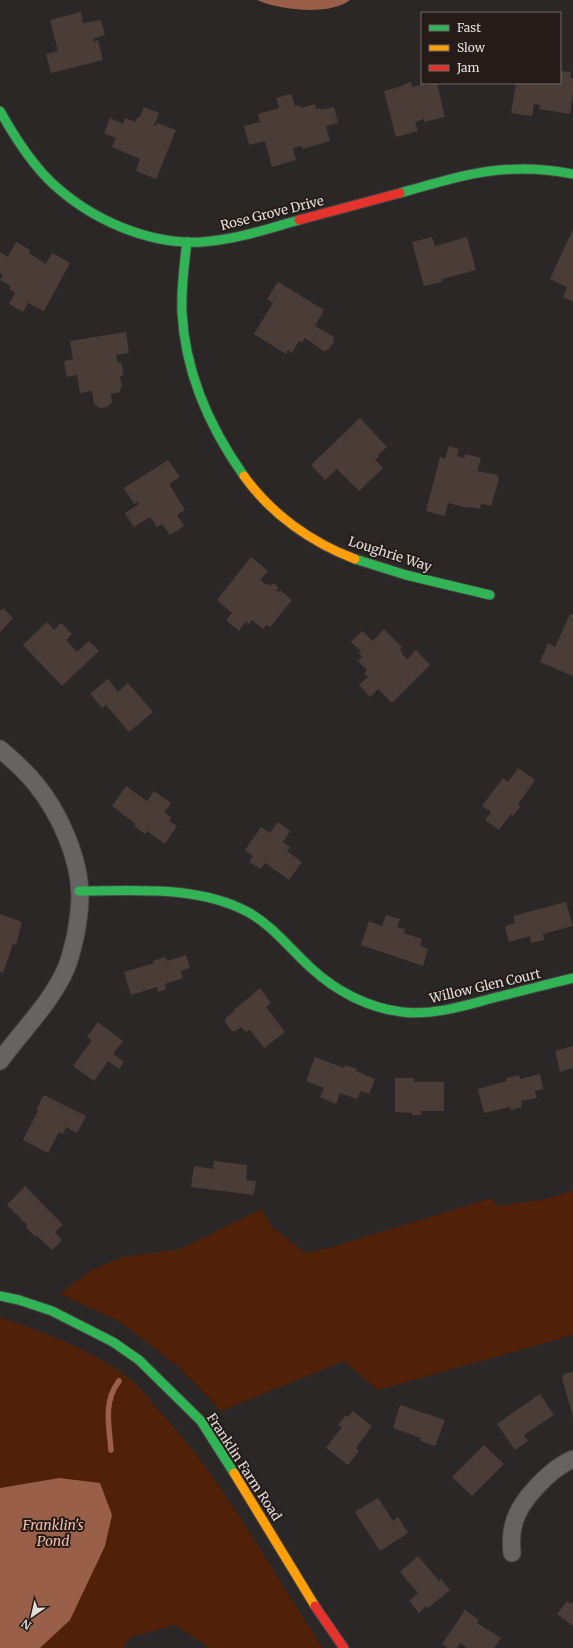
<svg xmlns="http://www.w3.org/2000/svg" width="573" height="1648" font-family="Merriweather,serif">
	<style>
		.green { fill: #512009 }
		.water { fill: #9a5f49 }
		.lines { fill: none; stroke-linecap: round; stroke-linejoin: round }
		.stream { stroke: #9a5f49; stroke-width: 5.5 }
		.building { fill: #4a3d38 }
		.street-casing { stroke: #494544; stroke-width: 19 }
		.fast-casing { stroke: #494544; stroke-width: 11 }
		.slow-casing { stroke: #494544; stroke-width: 11 }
		.jam-casing { stroke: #494544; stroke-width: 11 }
		.street { stroke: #666362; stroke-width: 17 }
		.fast { stroke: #30b455; stroke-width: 9 }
		.slow { stroke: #ff9f0a; stroke-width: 9 }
		.jam { stroke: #e5322d; stroke-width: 9 }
		.labels { text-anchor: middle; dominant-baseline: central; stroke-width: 4; stroke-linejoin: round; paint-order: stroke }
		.street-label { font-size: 13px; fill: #e3dedb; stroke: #251c19 }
		.water-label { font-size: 14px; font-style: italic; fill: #f4bba5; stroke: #251c19 }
	</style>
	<rect width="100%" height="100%" fill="#2b2726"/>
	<!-- green -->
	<g class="green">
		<path d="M573,1191v144l-195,55 -34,-29 -123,50 -42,-44 -60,-46 -59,-27 30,-23 33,-14 58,-8 80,-40 11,18 33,26 24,-5 163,-50 5,8 45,-6z"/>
		<path d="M0,1317c44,16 93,33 131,63 11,9 21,23 30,33 65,70 109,157 162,235h-113l-35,-23 -44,12 -8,11h-83l30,-28 -11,-142 -59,10z"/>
	</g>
	<!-- water -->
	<g class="water">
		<path d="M257,0h93c-20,16 -71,10 -93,0z"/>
		<path d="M59,1478l41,5 12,32 -7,31 -35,74 -30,28h-40v-160z"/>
	</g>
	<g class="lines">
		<!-- stream -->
		<path class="stream" d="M111,1450c-2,-25 -8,-48 8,-69"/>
	</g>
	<!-- building -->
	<g class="building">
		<path d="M81,12l2,11 18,-3 4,15 -12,4 1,3 4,-2 5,20 -52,13 -5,-19 12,-3 -8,-31z"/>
		<path d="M560,71l11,1 -1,6h3v15l-3,21 -31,-5 1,-4 -6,-1 -2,12 -21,-3 5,-30h44z"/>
		<path d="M411,82l1,5 12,-3 1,2 12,-3 8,34 -21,5v-3l-9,3 3,9 -22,6 -12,-46 18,-5v-1z"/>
		<path d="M291,94l4,12 5,-1 1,3 14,-4 1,5 4,-1 1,2 13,-3 4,16 -12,3 4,15 -27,8 -2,-3 -8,2 3,12 -24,7 -7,-26 -16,4 -5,-19 16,-4 -2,-8 21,-6 -3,-10z"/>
		<path d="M144,107l15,6 -5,12 2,1 1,-3 19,7 -20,49 -20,-8 4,-12 -28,-12 4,-9 -12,-5 6,-15 13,6 2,-6 10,4 2,-4h2z"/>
		<path d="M573,229v73l-10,-5 4,-10 -17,-8z"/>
		<path d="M432,237l3,9 32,-9 9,33 -34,9v3l-18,4 -12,-44z"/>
		<path d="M16,242l14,8 -1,3 17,11 6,-11 18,10 -26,48 -16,-8 -5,9 -14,-8 6,-11 -6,-4 2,-3 -11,-6 3,-5 -3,-1v-22l8,5z"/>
		<path d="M278,282l46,28 -9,16 18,10 1,6 -5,7 -5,2 -19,-13 -3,5 -3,-2 -7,12 -4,-3 -2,4 -32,-20 19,-31 -6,-4z"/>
		<path d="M126,332l3,21 -13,2 2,8 3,-1 3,13 -4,1 2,11 -2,1v4l-9,2 1,8 -5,5 -7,1 -6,-4 -2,-13 -12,2 -3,-18 -10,2 -3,-16 9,-2 -3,-18z"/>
		<path d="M360,418l27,29 -9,8 1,2 -4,3 8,8 -24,23 -22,-22 -12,11 -14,-15z"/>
		<path d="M449,446l10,3 -2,7 7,2 1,-4 16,4 -4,13 20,4 2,4 -8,27 -10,-2 -1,5 -11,-2 -1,1 -20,-5 -3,13 -19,-5 14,-54 5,2z"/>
		<path d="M168,460l12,17 -11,7 16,26 -8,5 7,11 -14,9 -8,-11 -5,3 -7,-10 -16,10 -9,-14 14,-9 -1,-2 -4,2 -10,-16z"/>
		<path d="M251,557l17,14 -8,9 7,5 1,-1 2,2 3,-3 5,4 -2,3 3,2 1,-2 12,10 -22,27 -3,-2 -4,4 -11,-9 -3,4 -3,-3 -7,10 -13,-11 6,-7 -15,-13z"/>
		<path d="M3,608l10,10 -13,14v-21z"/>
		<path d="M570,614l3,1v61l-33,-14 8,-19 7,4z"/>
		<path d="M47,622l7,8 7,-7 11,11 -6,6 11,12 12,-11 10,10 -37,35 -39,-41z"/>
		<path d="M384,629l18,18 -2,2 2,3 -1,1 6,6 9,-9 14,15 -38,38 -14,-14 -8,8 -11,-12 9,-8 -4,-4 3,-3 -9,-9 4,-4 -3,-4 2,-2 -10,-9 11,-11 11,10z"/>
		<path d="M108,679l10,13 10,-9 25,29 -24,20 -23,-27 -4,3 -12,-14z"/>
		<path d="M518,768l17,12 -17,24 3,2 -8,10 -2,-2 -12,16 -14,-10 6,-8 -9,-6 21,-28 5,4z"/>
		<path d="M126,786l21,15 7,-10 17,12 -7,9 7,5 -2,4 8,5 -12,18 -18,-13 -2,3 -11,-8 2,-2 -24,-18z"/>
		<path d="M278,822l12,9 -7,11 7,5 -3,4 15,11 -13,18 -24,-17 -4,6 -12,-7 4,-6 -8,-6 16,-23 9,6z"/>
		<path d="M566,902l7,24 -30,8 1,6 -13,3 -1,-7 -21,6 -4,-16 10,-3 -2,-7z"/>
		<path d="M0,914l22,8 -6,23 -3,-1 -10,29 -3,-1z"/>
		<path d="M386,915l14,4 -3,8 8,2 -1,4 18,6 -2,7 8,3 -5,17 -62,-21 8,-24 13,5z"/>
		<path d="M186,955l4,13 -9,3 2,7 -18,6 1,5 -8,3 -1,-5 -26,8 -7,-23 30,-9 -1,-2 13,-4 1,4z"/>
		<path d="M260,988l11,15 -5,4 19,25 -21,16 -14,-18 -4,2 -5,-5 -6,4h-3l-7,-9 1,-4 8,-7v-1z"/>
		<path d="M98,1022l25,19 -10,13 11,8 -5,7 -11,-8 -14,20 -21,-15 19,-26 -5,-3z"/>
		<path d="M573,1046v22l-13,4 -5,-21z"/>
		<path d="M315,1057l29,11 1,-3 12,4 -1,2 19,8 -6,15 -8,-3 -4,8 -17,-6 -4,11 -16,-7 4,-9 -18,-7z"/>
		<path d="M540,1074l3,15 -8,2 2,7 -16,3 1,6 -11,3 -1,-3 -26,6 -6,-24 29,-8 -1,-3 13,-3 1,4z"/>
		<path d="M395,1078h19v4h30v29h-23v4h-9v-2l-17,-1z"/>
		<path d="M44,1095l42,21 -9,17 -11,-6 -3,7 -4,-2 -11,21 -25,-13 15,-29 -2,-1z"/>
		<path d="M214,1161l33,4 -1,15 10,1 -2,14 -63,-8 3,-21 19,3z"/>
		<path d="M25,1186l38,39 -8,7 7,8 -10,10 -16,-15 -1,2 -9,-10 1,-2 -20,-20z"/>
		<path d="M572,1372h1v45l-11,-39 2,-4z"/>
		<path d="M540,1394l14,21 -30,20 4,6 -13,9 -18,-26z"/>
		<path d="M400,1405l45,15 -10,26 -15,-5 1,-3 -28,-10z"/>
		<path d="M353,1411l19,15 -16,22 3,3 -11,14 -22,-17 16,-21 -4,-2 8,-10 2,2z"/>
		<path d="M484,1445l20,19 -32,32 -20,-19z"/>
		<path d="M378,1498l15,23 5,-4 10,16 -28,18 -25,-39z"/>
		<path d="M418,1556l21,25 2,-2 9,11 -22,18 -2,-2 -7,7 -10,-12 9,-8 -18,-21z"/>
		<path d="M567,1601l4,3 2,-2v24l-16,-12z"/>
		<path d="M465,1610l14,10 -2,3 24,15 -7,10h-27l-7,-5 -3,5h-9l-6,-4z"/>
	</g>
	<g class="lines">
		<defs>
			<g id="street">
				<path d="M0,749c12,10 24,21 35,34 24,29 45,75 45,114 0,12 -2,24 -4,36 -3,14 -6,28 -12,40 -16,33 -43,59 -64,88"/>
				<path d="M512,1553c-1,-10 -1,-20 2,-30 6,-23 37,-55 59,-64"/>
			</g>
			<g id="fast">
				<path d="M0,111c14,25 30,51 51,71 39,37 97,63 151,60 33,-2 65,-13 97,-22"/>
				<path d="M400,193c63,-18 106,-32 173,-19"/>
				<path d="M187,242c-3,23 -6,47 -5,70 3,60 28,116 62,164"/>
				<path d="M355,559l51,16 84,20"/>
				<path d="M79,891c56,0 118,-6 169,21 25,14 42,37 63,56 25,23 57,40 91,44 32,4 64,-7 95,-15 25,-6 51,-13 76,-19"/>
				<path d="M0,1296l19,4 33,11 61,31 26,18 62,61 33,52"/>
			</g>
			<g id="slow">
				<path d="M244,476c27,38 68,67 111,83"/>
				<path d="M234,1473l81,133"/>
			</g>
			<g id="jam">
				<path d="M299,220l101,-27"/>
				<path d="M315,1606l29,42"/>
			</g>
		</defs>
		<!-- street casing -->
		<use href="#street" class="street-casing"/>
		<!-- fast casing -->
		<use href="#fast" class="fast-casing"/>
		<!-- slow casing -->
		<use href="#slow" class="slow-casing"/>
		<!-- jam casing -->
		<use href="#jam" class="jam-casing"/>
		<!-- street -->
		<use href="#street" class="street"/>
		<!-- fast -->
		<use href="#fast" class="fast"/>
		<!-- slow -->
		<use href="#slow" class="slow"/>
		<!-- jam -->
		<use href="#jam" class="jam"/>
	</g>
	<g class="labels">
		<!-- street labels -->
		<g class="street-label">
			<text transform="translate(272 213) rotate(-14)">Rose Grove Drive</text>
			<text transform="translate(390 554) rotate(18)">Loughrie Way</text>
			<text transform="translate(485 986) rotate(-13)">Willow Glen Court</text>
			<text transform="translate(244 1467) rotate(57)">Franklin Farm Road</text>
		</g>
		<!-- water labels -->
		<g class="water-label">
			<text x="53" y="1525">Franklin's<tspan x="53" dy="16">Pond</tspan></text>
		</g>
	</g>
	<!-- legend -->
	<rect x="421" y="12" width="140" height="72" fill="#251c19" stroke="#716a67"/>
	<rect x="429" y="25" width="20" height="6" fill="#30b455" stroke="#716a67"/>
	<text x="457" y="32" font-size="12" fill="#e3dedb">Fast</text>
	<rect x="429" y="45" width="20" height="6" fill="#ff9f0a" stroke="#716a67"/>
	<text x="457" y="52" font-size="12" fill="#e3dedb">Slow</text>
	<rect x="429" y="65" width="20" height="6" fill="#e5322d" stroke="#716a67"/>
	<text x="457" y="72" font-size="12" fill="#e3dedb">Jam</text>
	<!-- north arrow -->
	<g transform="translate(32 1616) rotate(214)" stroke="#251c19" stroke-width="3" paint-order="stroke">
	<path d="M0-3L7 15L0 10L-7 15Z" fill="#e3dedb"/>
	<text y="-6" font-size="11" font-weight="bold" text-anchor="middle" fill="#e3dedb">N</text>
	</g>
</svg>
